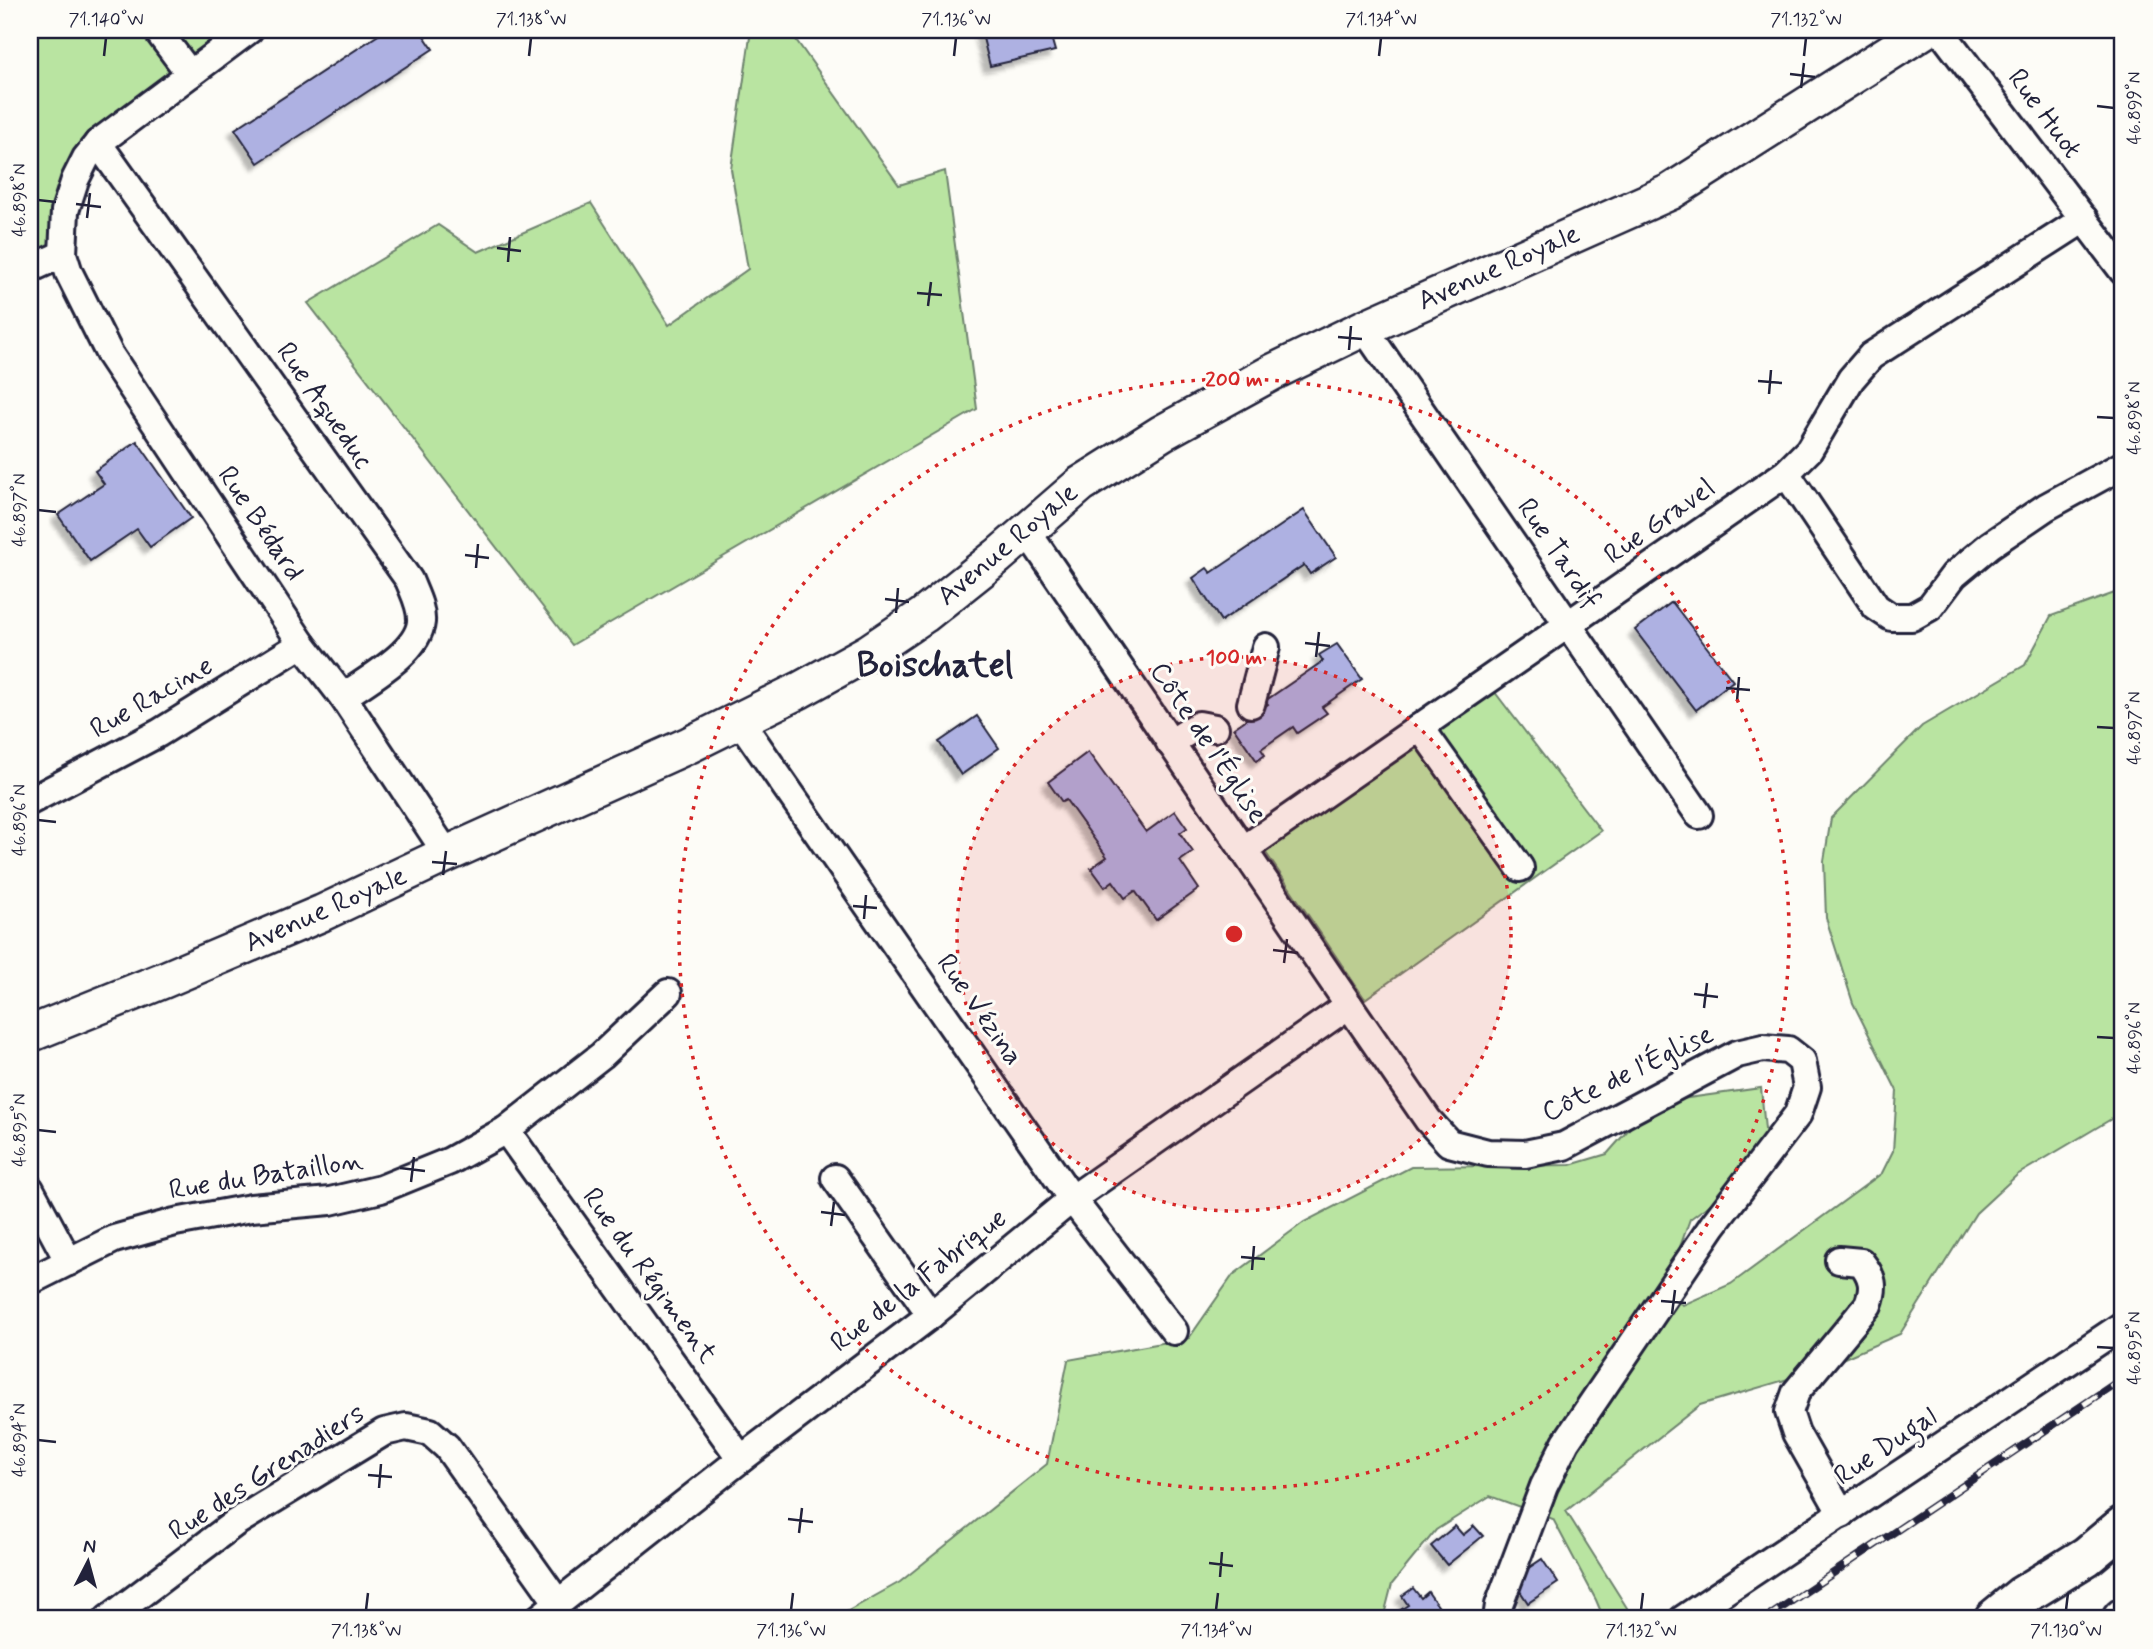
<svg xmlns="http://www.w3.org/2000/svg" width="2153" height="1649" font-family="Mynerve,sans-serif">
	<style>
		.green { fill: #b9e4a1; stroke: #6e836e; stroke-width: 2 }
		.building { fill: #aeb1e2; stroke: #22223b; stroke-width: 2; filter: url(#shadow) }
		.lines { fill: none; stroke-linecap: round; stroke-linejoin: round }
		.minor-casing { stroke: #22223b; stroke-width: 32 }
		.major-casing { stroke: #22223b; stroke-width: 40 }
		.highway-casing { stroke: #22223b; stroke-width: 44 }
		.minor { stroke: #fdfcf7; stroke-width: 26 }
		.major { stroke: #fdfcf7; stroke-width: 35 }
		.highway { stroke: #fdfcf7; stroke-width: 38 }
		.rail-casing { stroke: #22223b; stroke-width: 8 }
		.rail { stroke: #fdfcf7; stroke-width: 5; stroke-dasharray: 16; stroke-linecap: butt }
		.ticks { fill: none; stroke: #22223b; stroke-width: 2.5 }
		.ring { fill: none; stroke: #d62828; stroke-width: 3.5; stroke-dasharray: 3.5 7 }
		.labels { text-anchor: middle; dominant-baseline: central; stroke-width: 6; stroke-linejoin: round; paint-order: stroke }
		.street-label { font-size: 28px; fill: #22223b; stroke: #fdfcf7 }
		.district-label { font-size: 35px; font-weight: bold; fill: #22223b; stroke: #fdfcf7 }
		.centre { fill: #d62828; stroke: #fdfcf7; stroke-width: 3.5 }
		.ring-label { font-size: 21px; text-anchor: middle; font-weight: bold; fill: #d62828; stroke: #fdfcf7; stroke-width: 6; stroke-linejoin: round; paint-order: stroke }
		.neatline { fill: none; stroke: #22223b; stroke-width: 2.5 }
		.ticks-label { font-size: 18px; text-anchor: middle; fill: #22223b }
	</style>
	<defs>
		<filter id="shadow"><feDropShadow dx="-6" dy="6" stdDeviation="2" flood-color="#0004"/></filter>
	</defs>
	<rect width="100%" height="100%" fill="#fdfcf7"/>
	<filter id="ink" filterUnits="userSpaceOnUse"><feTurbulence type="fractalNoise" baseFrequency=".0143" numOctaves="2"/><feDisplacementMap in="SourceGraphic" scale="14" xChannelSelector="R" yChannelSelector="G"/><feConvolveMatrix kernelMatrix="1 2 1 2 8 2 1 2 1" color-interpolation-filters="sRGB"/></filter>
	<g filter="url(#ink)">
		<!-- green -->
		<g class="green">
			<path d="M30,30h219l-151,113 -35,89 -33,37z"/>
			<path d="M751,30h38l110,155 46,-14 32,238 -405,236 -264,-342 130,-78 40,27 113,-49 78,122 79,-56 -17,-100z"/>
			<path d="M2123,590v522l-106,63 -41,38 -76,121 -88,38 -112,33 -134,106 63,100 -8,8h-17l-8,-19 -43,-81 -63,-23 -54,34 -44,54 -9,35h-549l66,-37 147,-118 21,-104 121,-22 44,-63 71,-53 107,-55 159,-2 37,-11 45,-51 109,-15 5,52 -10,30 -66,49 -15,42 1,40 7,4 48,-21 151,-111 11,-22 4,-60 -44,-88 -27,-85 -2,-57 7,-43 91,-92 103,-61 26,-49z"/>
			<path d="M1494,691l107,140 -236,168 -99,-146 2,-16z"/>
		</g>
		<!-- building -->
		<g class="building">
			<path d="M386,30h34l13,19 -175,114 -23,-34z"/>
			<path d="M981,30h68l6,21 -65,15z"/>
			<path d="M137,441l54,77 -41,29 -13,-18 -47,32 -32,-46 46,-31 -9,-13z"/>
			<path d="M1304,510l32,47 -26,17 -6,-9 -83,56 -28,-43 14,-10 4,5z"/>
			<path d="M1672,602l61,79 -37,29 -61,-80z"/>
			<path d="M1337,644l25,35 -40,28 5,6 -30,20 -4,-6 -32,22 4,6 -8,6 -23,-33 34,-24 -3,-3 58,-40 -4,-6z"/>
			<path d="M977,716l22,32 -38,27 -22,-33z"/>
			<path d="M1088,752l58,80 29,-21 12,17 -7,5 13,19 -13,9 19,28 -43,31 -21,-29 -10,7 -12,-17 -8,6 -14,-19 16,-11 -41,-57 -4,2 -14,-20z"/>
			<path d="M1455,1526l8,9 11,-9 9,10 -36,29 -16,-19z"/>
			<path d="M1542,1559l16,24 -30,20 -16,-24z"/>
			<path d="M1413,1588l8,10 7,-6 17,24 -5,3h-48l-2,-2 18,-12 -6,-9z"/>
		</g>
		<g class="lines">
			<defs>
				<g id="minor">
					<path d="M157,30l33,44"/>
					<path d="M249,30l-151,113 -12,15 -11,22 -10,31 -2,43 6,19 41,82 192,289 41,53 104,157"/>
					<path d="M1940,30l183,241"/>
					<path d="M98,143l311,437c5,13 13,27 12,42 -3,31 -55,58 -78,75"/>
					<path d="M30,269l33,-15"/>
					<path d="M1364,328l335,487"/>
					<path d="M1786,473l90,134 15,10h21l18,-10 24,-32 36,-30 56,-38 77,-42"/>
					<path d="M1026,530l323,475 79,115 21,23 39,10 37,1 39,-8 173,-92 26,-6 25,2 14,11 5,26 -9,27 -85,111 -147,217 -22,44 -45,119 -2,14"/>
					<path d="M1251,704l15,-57"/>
					<path d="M740,721l332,478 102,132"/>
					<path d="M1420,727l100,141"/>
					<path d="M1170,743l29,-18 16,3"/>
					<path d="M30,801l129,-68 143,-89"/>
					<path d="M1243,850l543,-377 23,-23 42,-71 20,-23 213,-137"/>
					<path d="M506,1130l235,329"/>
					<path d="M835,1178l96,137"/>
					<path d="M30,1189l39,73"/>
					<path d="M1839,1260l22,2c12,15 14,25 7,43l-72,87 -7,20 7,21 46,81"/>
					<path d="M30,1281l84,-42 61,-17 76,-14 79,-7 51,-12 69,-28 56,-31 96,-75 66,-62"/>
					<path d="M108,1619l127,-96 149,-91 22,-5 24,5 17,15 111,156"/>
					<path d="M538,1619l203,-160 190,-144 141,-116 277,-194"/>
					<path d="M1683,1619l440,-294"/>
				</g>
				<path id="major" d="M30,1034l134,-54 158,-67 125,-59 242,-109 111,-55 69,-38 55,-37 74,-59 83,-72 81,-51 111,-61 91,-44 306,-136 255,-162"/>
				<g id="highway">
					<path d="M1994,1619l28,-23 65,-40 36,-30"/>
					<path d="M2122,1619l1,-1"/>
				</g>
			</defs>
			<!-- minor casing -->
			<use href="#minor" class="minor-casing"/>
			<!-- major casing -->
			<use href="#major" class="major-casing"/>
			<!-- highway casing -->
			<use href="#highway" class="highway-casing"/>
			<!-- minor -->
			<use href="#minor" class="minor"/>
			<!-- major -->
			<use href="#major" class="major"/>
			<!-- highway -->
			<use href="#highway" class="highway"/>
			<defs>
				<path id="rail" d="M1765,1619l358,-241"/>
			</defs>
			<!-- rail casing -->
			<use href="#rail" class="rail-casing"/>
			<!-- rail -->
			<use href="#rail" class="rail"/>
		</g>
	</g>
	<!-- ticks -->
	<path class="ticks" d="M104,56l2,-18M529,56l2,-18M954,56l2,-18M1379,56l2,-18M1804,56l2,-18M1790,74l25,3M1801,88l3,-25M2097,106l17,2M38,200l18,2M76,204l25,3M87,218l3,-25M497,248l24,3M508,262l2,-25M917,293l25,2M928,306l3,-24M1338,337l24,2M1349,350l2,-24M1758,381l24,2M1769,394l2,-24M2097,417l17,1M38,510l18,2M465,555l24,3M476,568l2,-24M885,599l24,3M896,613l2,-25M1305,643l25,3M1316,657l3,-25M1726,688l24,2M1737,701l2,-24M2097,727l17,1M38,820l18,2M432,862l25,2M443,875l3,-24M853,906l24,2M864,919l2,-24M1273,950l25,3M1284,963l3,-24M1694,994l24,3M1704,1008l3,-25M2097,1037l17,1M38,1130l18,2M400,1168l25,3M411,1182l3,-25M821,1212l24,3M831,1226l3,-24M1241,1257l24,2M1252,1270l2,-24M1661,1301l25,2M1672,1314l3,-24M2097,1347l17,1M38,1440l18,2M368,1475l24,2M379,1488l2,-24M788,1519l25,3M799,1533l3,-25M1209,1563l24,3M1220,1577l2,-25M366,1610l2,-17M791,1610l2,-17M1216,1610l2,-17M1641,1610l2,-17M2066,1610l2,-17"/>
	<!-- distance rings -->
	<circle cx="1234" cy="934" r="277" fill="#d62828" fill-opacity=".12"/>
	<g class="ring">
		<circle cx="1234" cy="934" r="277"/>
		<circle cx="1234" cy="934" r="555"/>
	</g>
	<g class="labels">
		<!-- street labels -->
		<g class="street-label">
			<text transform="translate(2044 114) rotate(53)">Rue Huot</text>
			<text transform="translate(1499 268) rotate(-24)">Avenue Royale</text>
			<text transform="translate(324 406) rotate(55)">Rue Aqueduc</text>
			<text transform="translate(1660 522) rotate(-35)">Rue Gravel</text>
			<text transform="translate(260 524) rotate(56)">Rue Bédard</text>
			<text transform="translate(1008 545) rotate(-40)">Avenue Royale</text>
			<text transform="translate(1558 554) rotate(56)">Rue Tardif</text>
			<text transform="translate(152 698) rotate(-30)">Rue Racine</text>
			<text transform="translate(1208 743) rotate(56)">Côte de l'Église</text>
			<text transform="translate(326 910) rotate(-24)">Avenue Royale</text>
			<text transform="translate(979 1010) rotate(55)">Rue Vézina</text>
			<text transform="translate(1628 1074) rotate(-26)">Côte de l'Église</text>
			<text transform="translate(266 1176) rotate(-9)">Rue du Bataillon</text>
			<text transform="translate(649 1276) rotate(54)">Rue du Régiment</text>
			<text transform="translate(919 1281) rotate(-38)">Rue de la Fabrique</text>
			<text transform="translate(1886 1447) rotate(-34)">Rue Dugal</text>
			<text transform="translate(267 1473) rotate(-33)">Rue des Grenadiers</text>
		</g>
		<!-- district labels -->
		<g class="district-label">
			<text x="935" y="666">Boischatel</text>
		</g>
	</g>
	<circle cx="1234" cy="934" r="10" class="centre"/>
	<g class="ring-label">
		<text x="1234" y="386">200 m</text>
		<text x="1234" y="664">100 m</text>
	</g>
	<!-- margin -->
	<rect width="2153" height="1649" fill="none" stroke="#fdfcf7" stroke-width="77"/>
	<!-- north arrow -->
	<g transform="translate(88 1562) rotate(6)" stroke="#fdfcf7" stroke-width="5" paint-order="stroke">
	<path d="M0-5L12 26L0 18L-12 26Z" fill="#22223b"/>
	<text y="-10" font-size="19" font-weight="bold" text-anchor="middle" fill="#22223b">N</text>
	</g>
	<rect x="38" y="38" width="2076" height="1572" class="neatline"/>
	<g class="ticks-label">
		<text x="106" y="25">71.140°W</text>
		<text x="531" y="25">71.138°W</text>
		<text x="956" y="25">71.136°W</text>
		<text x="1381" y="25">71.134°W</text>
		<text x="1806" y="25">71.132°W</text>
		<text transform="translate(2134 108) rotate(-90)" y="6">46.899°N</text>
		<text transform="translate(19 200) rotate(-90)" y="6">46.898°N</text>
		<text transform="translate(2134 418) rotate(-90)" y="6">46.898°N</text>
		<text transform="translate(19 510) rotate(-90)" y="6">46.897°N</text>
		<text transform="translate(2134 728) rotate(-90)" y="6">46.897°N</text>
		<text transform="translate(19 820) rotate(-90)" y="6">46.896°N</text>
		<text transform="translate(2134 1038) rotate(-90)" y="6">46.896°N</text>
		<text transform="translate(19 1130) rotate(-90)" y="6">46.895°N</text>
		<text transform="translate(2134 1348) rotate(-90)" y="6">46.895°N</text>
		<text transform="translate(19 1440) rotate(-90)" y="6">46.894°N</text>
		<text x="366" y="1636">71.138°W</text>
		<text x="791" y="1636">71.136°W</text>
		<text x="1216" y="1636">71.134°W</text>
		<text x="1641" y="1636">71.132°W</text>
		<text x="2066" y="1636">71.130°W</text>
	</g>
</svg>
